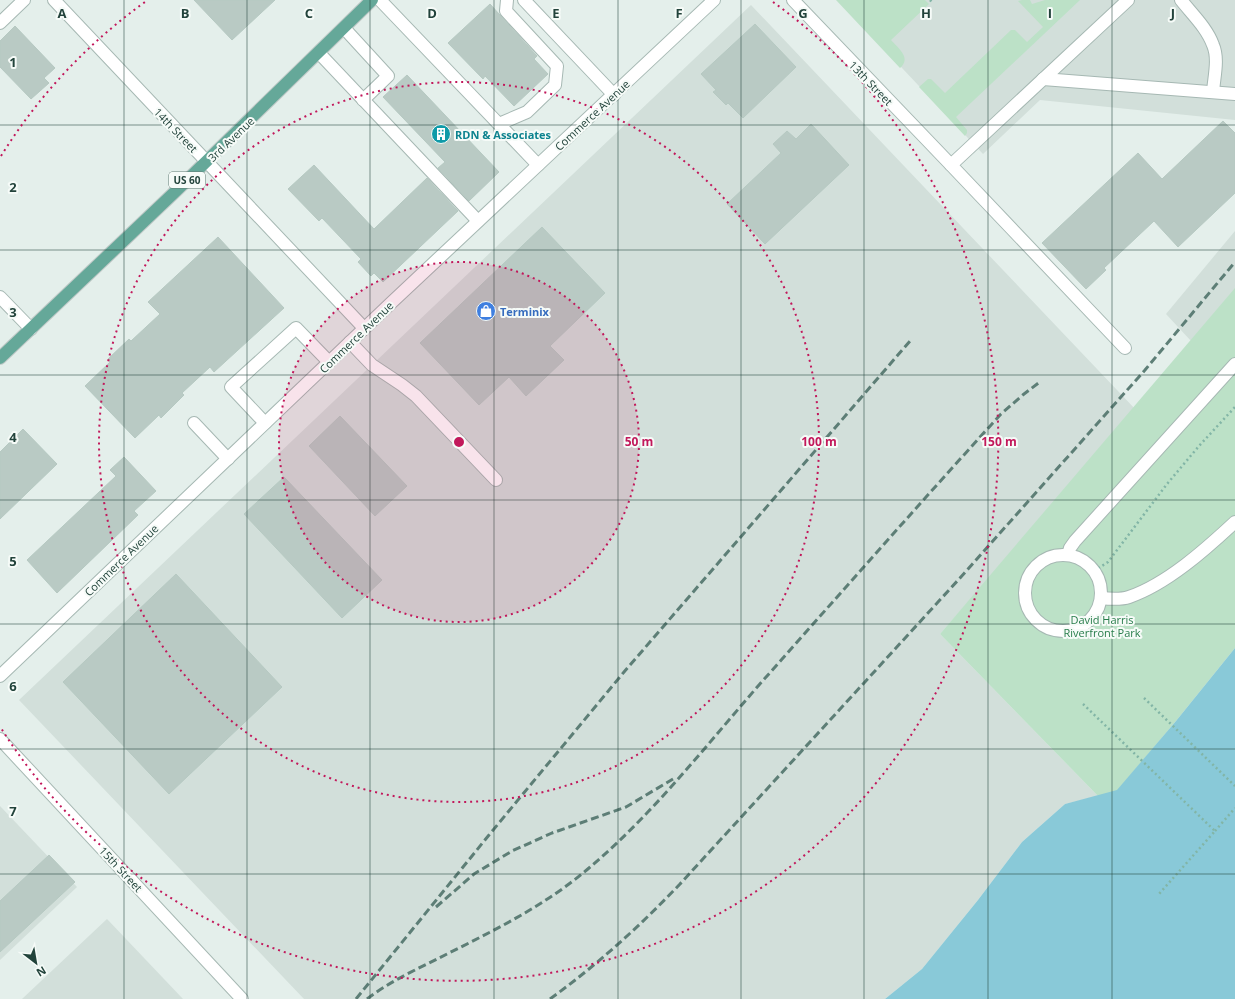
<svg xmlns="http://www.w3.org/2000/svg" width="1235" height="999" font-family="'Open Sans',sans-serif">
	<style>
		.built { fill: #d2dfda }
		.green { fill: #bce1c7 }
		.water { fill: #89c9d8 }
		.building { fill: #b9cac4; stroke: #b6c9c2 }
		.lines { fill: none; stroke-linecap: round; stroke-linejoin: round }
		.lane-casing { stroke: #a6b8b3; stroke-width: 14 }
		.street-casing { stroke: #a6b8b3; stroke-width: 14 }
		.primary-casing { stroke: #c1cac8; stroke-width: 14 }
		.path { stroke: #82b5a6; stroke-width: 2.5; stroke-dasharray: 2 3; stroke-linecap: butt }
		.lane { stroke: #fff; stroke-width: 12 }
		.street { stroke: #fff; stroke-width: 12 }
		.primary { stroke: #65a899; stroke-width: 12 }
		.rail { stroke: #5d7e76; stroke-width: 3; stroke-dasharray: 8 4; stroke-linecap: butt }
		.grid { fill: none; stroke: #22433b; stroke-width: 1; stroke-opacity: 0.55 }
		.ring { fill: none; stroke: #c2185b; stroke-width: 2; stroke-dasharray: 2 4 }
		.labels { text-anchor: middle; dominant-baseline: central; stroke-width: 4; stroke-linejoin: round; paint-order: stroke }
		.shield { fill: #f6fbf8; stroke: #627a74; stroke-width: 1 }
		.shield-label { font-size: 10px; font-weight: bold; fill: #22433b }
		.street-label { font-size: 11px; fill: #22433b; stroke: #f6fbf8 }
		.culture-label { font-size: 11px; font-weight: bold; fill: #0d838f; stroke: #f6fbf8; text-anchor: start }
		.shop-label { font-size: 11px; font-weight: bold; fill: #366cbe; stroke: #f6fbf8; text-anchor: start }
		.park-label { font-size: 11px; fill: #287d4b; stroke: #f6fbf8 }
		.grid-label { font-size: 13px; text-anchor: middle; font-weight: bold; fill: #22433b; stroke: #f6fbf8; stroke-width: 4; stroke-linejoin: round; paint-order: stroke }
		.centre { fill: #c2185b; stroke: #f6fbf8; stroke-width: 2 }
		.ring-label { font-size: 12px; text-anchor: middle; font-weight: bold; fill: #c2185b; stroke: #f6fbf8; stroke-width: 4; stroke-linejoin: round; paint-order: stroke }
	</style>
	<rect width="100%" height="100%" fill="#e4efeb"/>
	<!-- built -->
	<g class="built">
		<path d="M838,0h397v120l-195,-20 -57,54z"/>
		<path d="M751,5l385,405 -196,224 158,162 -33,8 -43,38 -44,58 -56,69 -37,30h-581l-285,-299z"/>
		<path d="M1235,231v59l-43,52 -26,-28z"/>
		<path d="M0,806l77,81 -77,73z"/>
		<path d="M107,919l76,80h-161z"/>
	</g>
	<!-- green -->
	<g class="green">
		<path d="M836,0h89l4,4 -38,36c7,8 21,18 9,28z"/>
		<path d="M1022,0h8l2,4 13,-4h35l-124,117 11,13v3l-2,3 -46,-49 9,-8h3l14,14 66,-63h4l12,12 16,-15 -25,-26z"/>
		<path d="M1235,288v360l-59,73 -59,70 -19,5 -158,-162z"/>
	</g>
	<!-- water -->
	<path class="water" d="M1235,648v351h-350l37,-30 56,-69 44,-58 43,-38 52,-14 59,-69z"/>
	<!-- building -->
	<g class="building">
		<path d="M194,0h81l-43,40z"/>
		<path d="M490,4l47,52 -3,3 14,15 -34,32 -29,-30 -2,3 -35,-36z"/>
		<path d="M755,24l41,43 -53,51 -15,-15 -2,2 -13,-13 3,-2 -15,-16z"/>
		<path d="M15,26l40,42 -11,10 5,5 -18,16 -31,-32v-26z"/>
		<path d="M407,75l92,97 -30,29 -31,-33 7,-6 -62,-65z"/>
		<path d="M1223,121l12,12v60l-57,54 -24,-26 -50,47 2,2 -20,19 -44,-46 96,-90 24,26z"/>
		<path d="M811,124l38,41 -84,79 -38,-40 54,-51 -8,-9 14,-13 9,8z"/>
		<path d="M314,165l60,64 53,-51 31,33 -75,71 -9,-9 -3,3 -13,-14 3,-3 -39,-41 -3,3 -31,-32z"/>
		<path d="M542,227l63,66 -55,53 14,14 -38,36 -17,-19 -30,28 -59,-62z"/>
		<path d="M218,237l66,71 -70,64 -4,-5 -28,26 2,2 -23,23 -2,-3 -24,23 -50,-52 25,-24 -2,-3 21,-20 2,2 29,-27 -12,-12z"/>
		<path d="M340,416l67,70 -32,30 -66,-70z"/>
		<path d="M23,429l34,35 -57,55v-67z"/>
		<path d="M124,457l32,34 -22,20 4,4 -81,78 -30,-33 89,-84 -6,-6z"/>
		<path d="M284,477l98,103 -40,38 -98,-104z"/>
		<path d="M176,574l106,113 -113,107 -106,-112z"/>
		<path d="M49,855l26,27 -75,70v-51z"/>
	</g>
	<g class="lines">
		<defs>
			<g id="lane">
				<path d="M380,0l158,165"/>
				<path d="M524,0l90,95"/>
				<path d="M1181,0c11,14 26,28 32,45 6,14 1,32 0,47"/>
				<path d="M0,23l24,-23"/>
				<path d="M344,28l44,48 -25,24"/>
				<path d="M319,53l159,168"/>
				<path d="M1043,79l192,15"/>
				<path d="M499,124l28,-12 28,-27 2,-19 -51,-55 1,-11"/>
				<path d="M0,297l31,32"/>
				<path d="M350,342l22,23 30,20 14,11 80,84"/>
				<path d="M1125,348l-174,-183 177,-165"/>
				<path d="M194,423l34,36"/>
				<path d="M265,423l-34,-36 65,-59 33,34"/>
				<path d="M1068,555l2,-7 5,-7 160,-177"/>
				<circle cx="1063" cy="593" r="38"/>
				<path d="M1101,598c9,1 19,2 28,-1 38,-13 77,-48 106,-75"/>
			</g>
			<g id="street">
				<path d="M54,0l310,328"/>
				<path d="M793,0l158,165"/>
				<path d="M0,676l391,-373 323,-303"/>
				<path d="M0,739l242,260"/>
			</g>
			<path id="primary" d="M0,358l178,-169 194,-189"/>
		</defs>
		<!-- lane casing -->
		<use href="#lane" class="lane-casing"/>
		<!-- street casing -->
		<use href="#street" class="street-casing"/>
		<!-- primary casing -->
		<use href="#primary" class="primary-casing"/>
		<!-- path -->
		<g class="path">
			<path d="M930,0l3,3"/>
			<path d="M1094,571l14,-9 59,-78 32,-38 36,-39"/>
			<path d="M1144,698l91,88"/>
			<path d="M1083,704l132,127 -56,63"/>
			<path d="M1215,831l20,-23"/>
		</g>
		<!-- lane -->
		<use href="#lane" class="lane"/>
		<!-- street -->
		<use href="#street" class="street"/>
		<!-- primary -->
		<use href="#primary" class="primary"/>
		<!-- rail -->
		<g class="rail">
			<path d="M436,907l38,-33 38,-23 40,-18 74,-26 47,-28"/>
			<path d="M356,999l133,-164 135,-163 286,-331"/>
			<path d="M367,999c22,-17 48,-29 72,-41 52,-26 106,-52 150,-90 64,-54 115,-120 170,-183 80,-90 160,-181 242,-271l23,-20 17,-13"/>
			<path d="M550,999c47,-34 90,-73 130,-115l280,-306 185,-208 90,-108"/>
		</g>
	</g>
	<!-- grid -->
	<path class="grid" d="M124,0v999M247,0v999M370,0v999M494,0v999M618,0v999M741,0v999M864,0v999M988,0v999M1112,0v999M0,125h1235M0,250h1235M0,375h1235M0,500h1235M0,624h1235M0,749h1235M0,874h1235"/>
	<!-- distance rings -->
	<circle cx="459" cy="442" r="180" fill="#c2185b" fill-opacity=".12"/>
	<g class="ring">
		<circle cx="459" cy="442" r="180"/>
		<circle cx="459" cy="442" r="360"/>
		<path d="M1 156A540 540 0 0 1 145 2M773 2A540 540 0 1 1 1 728"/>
	</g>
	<!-- icons -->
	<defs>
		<symbol id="building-disc" viewBox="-11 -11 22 22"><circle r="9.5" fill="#0f9aa8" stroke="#f6fbf8"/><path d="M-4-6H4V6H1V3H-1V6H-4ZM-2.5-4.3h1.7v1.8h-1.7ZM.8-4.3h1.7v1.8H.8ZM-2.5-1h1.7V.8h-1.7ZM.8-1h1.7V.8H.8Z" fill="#fff"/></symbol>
		<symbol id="shop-disc" viewBox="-11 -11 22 22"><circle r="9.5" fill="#3f7fe0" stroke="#f6fbf8"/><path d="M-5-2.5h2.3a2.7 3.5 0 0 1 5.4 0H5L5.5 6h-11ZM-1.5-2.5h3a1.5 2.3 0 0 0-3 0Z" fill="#fff"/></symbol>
	</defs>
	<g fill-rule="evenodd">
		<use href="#building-disc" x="430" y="123" width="22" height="22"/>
		<use href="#shop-disc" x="475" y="300" width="22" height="22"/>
	</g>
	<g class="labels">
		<!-- shield labels -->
		<rect class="shield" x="169" y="172" width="36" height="16" rx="3"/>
		<g class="shield-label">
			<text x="187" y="180">US 60</text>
		</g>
		<!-- street labels -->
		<g class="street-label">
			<text transform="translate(871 83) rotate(46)">13th Street</text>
			<text transform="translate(592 115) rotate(-43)">Commerce Avenue</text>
			<text transform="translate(176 130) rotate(46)">14th Street</text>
			<text transform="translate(231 139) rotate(-44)">3rd Avenue</text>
			<text transform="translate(356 337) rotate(-44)">Commerce Avenue</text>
			<text transform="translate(121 560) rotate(-44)">Commerce Avenue</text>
			<text transform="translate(121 869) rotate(47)">15th Street</text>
		</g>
		<!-- culture labels -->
		<g class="culture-label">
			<text x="455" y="134">RDN &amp; Associates</text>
		</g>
		<!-- shop labels -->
		<g class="shop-label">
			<text x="500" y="311">Terminix</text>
		</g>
		<!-- park labels -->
		<g class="park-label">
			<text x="1102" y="619">David Harris<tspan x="1102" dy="13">Riverfront Park</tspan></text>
		</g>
	</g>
	<g class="grid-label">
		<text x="62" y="18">A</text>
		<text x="185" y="18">B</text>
		<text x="309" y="18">C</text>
		<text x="432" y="18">D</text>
		<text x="556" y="18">E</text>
		<text x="679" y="18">F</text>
		<text x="803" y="18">G</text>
		<text x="926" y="18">H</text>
		<text x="1050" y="18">I</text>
		<text x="1173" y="18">J</text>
		<text x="13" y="67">1</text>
		<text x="13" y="192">2</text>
		<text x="13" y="317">3</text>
		<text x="13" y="442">4</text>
		<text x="13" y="566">5</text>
		<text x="13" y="691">6</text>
		<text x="13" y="816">7</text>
	</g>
	<circle cx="459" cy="442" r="6" class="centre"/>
	<g class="ring-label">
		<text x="639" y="446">50 m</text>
		<text x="819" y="446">100 m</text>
		<text x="999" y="446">150 m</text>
	</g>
	<!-- north arrow -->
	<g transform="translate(36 963) rotate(149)" stroke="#f6fbf8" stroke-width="3" paint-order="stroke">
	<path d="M0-3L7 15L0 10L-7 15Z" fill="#22433b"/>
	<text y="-6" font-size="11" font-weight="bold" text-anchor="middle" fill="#22433b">N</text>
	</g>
</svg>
